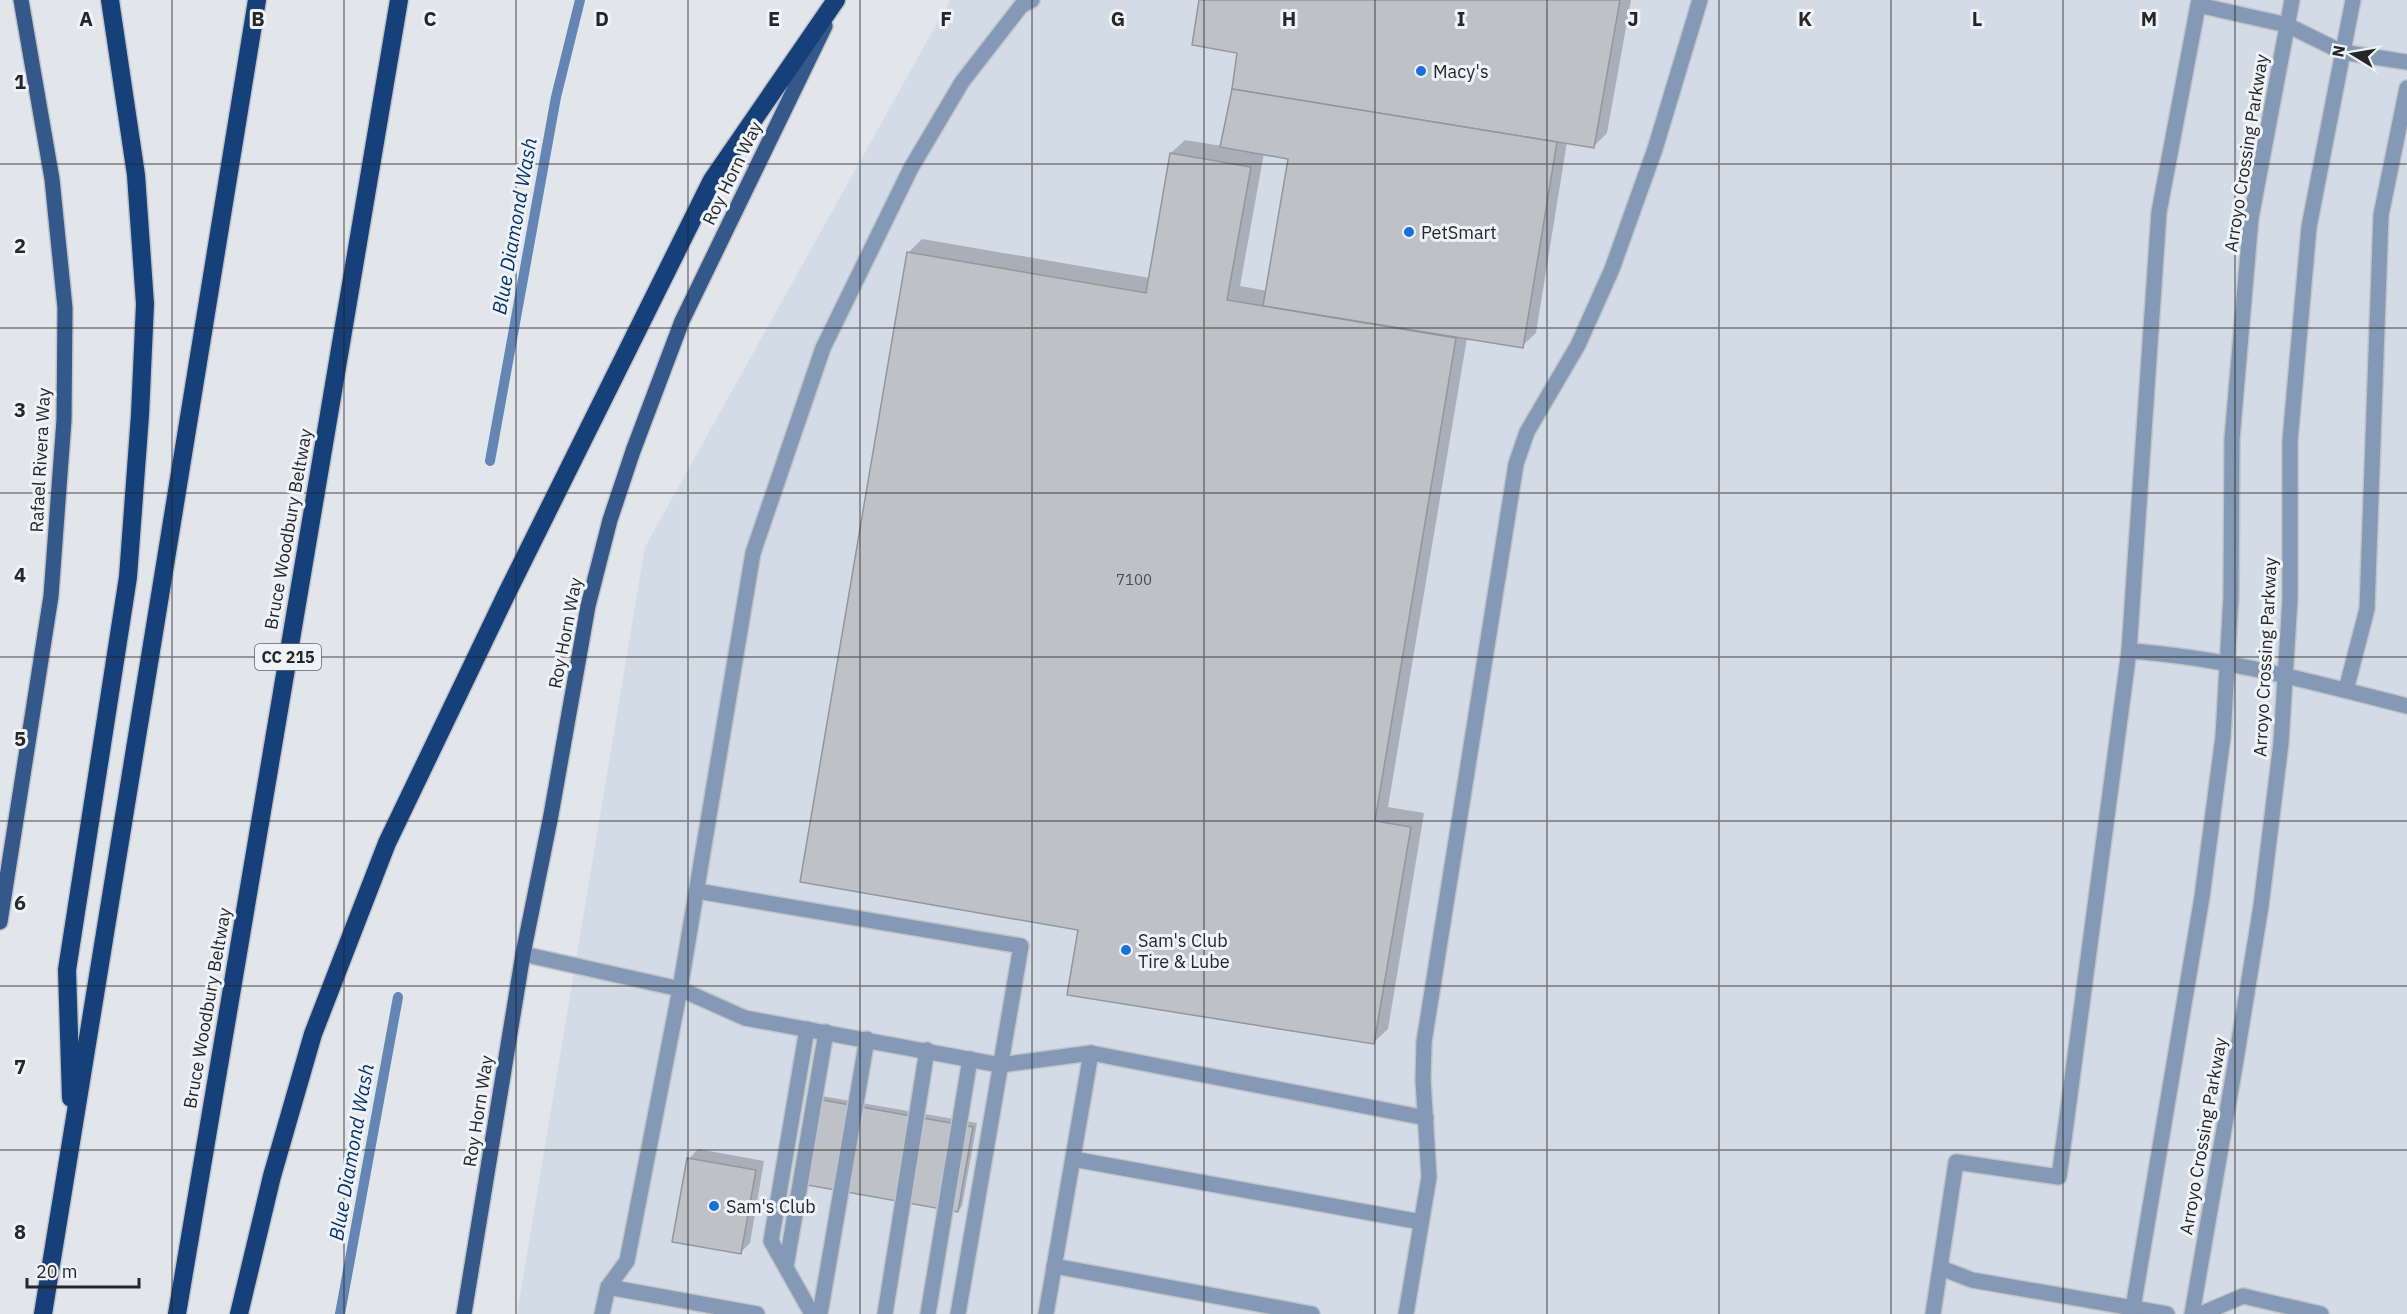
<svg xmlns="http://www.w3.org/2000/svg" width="2407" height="1314" font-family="'IBM Plex Sans',sans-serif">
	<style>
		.built { fill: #d3dbe6 }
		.shadow { fill: #0003; fill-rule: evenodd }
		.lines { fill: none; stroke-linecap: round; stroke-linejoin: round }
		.stream { stroke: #6486b4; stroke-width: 10 }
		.building { fill: #bec2c6; stroke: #93969a; stroke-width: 1.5 }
		.lane-casing { stroke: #c0c3c7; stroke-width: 18 }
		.street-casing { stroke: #c0c3c7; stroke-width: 18 }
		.primary-casing { stroke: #c0c3c7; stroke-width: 18 }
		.highway-casing { stroke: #c0c3c7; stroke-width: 21 }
		.lane { stroke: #8499b5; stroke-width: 15 }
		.street { stroke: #8499b5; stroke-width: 15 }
		.primary { stroke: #34588a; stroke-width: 15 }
		.highway { stroke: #164079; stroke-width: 18 }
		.grid { fill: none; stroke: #242627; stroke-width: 1.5; stroke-opacity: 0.55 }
		.poi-dot { fill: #1b6fd9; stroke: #eff3f7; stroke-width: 2 }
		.labels { text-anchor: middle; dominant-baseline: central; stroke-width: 6; stroke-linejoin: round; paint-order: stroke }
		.number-label { font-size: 15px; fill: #4a4d4f }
		.shield { fill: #eff3f7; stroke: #616465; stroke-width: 1.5 }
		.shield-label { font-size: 16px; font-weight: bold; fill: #242627 }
		.poi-label { font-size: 18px; fill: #242627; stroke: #eff3f7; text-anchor: start }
		.street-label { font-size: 18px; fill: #242627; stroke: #eff3f7 }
		.water-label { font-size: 20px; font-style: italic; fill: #05336c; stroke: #eff3f7 }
		.grid-label { font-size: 20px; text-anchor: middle; font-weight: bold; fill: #242627; stroke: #eff3f7; stroke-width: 6; stroke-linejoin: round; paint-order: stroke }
	</style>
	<rect width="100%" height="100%" fill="#e2e5ea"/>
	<!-- built -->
	<path class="built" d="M950,0h1457v1314h-1890l128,-767z"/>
	<!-- shadow -->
	<g class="shadow">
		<path d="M1201,0h430l-24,133 -14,14 -26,-5 -31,191 -14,13 -55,-8 -79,469 36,6 -36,216 -14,13 -294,-113 -172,-676 14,-14 228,39 21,-125 14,-13 37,6 17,-94zM1264,153l26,4 -22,134 -28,-5z"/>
		<path d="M816,1095l161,28 -15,83 -4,5 -161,-29z"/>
		<path d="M698,1149l66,12 -14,82 -9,9 -52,-93z"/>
	</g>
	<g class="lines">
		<!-- stream -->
		<g class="stream">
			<path d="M490,461l66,-364 24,-97"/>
			<path d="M340,1314l58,-317"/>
		</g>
	</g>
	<!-- building -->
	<g class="building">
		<path d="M1199,0h421l-26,148 -362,-59 5,-36 -45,-8z"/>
		<path d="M1232,89l325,53 -34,206 -260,-42 25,-147 -68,-12z"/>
		<path d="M1170,153l81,14 -24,133 229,38 -81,483 36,6 -37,217 -307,-49 11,-65 -278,-48 107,-630 239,41z"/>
		<path d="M811,1098l162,29 -15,85 -162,-29z"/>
		<path d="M687,1158l69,12 -15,84 -69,-12z"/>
	</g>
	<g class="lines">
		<defs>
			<g id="lane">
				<path d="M1032,0l-11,6 -59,76 -51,86 -88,180 -70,205 -73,436 65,29 255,47 91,-12 335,65"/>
				<path d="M2198,5l89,20 55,27 65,10"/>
				<path d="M2129,651c94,6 187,32 278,55"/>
				<path d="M2346,690l21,-81 14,-394 26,-127"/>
				<path d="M697,891l324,55 -63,368"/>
				<path d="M523,954l157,35 -53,272 -19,26 -6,27"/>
				<path d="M807,1029l-36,212 41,73"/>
				<path d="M1073,1159l348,63"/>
				<path d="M1054,1266l258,48"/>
				<path d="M786,1267l40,-235"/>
				<path d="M1941,1268l31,12 161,28"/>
				<path d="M608,1287l149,27"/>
				<path d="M820,1314l47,-275"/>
				<path d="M885,1314l42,-264"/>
				<path d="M928,1314l42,-255"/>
				<path d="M1046,1314l45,-261"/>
				<path d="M1406,1314l23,-137 -6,-97 1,-38 92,-578 11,-32 51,-87 34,-76 43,-120 45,-149"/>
				<path d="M1933,1314l23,-152 103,15 70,-526 30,-439 40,-212"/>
			</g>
			<g id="street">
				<path d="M2133,1308l34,6"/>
				<path d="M2132,1314l70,-417 21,-160 8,-140 1,-158 19,-221 41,-218"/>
				<path d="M2192,1314l43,-248 26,-160 20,-163 9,-144v-158l19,-214 44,-227"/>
				<path d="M2201,1314l42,-18 78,18"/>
			</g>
			<g id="primary">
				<path d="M0,922l51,-326 13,-176 1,-112 -13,-129 -31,-179"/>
				<path d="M464,1314l59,-360 28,-139 37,-209 22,-86 23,-69 49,-130 143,-295"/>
			</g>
			<g id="highway">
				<path d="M71,1098l-4,-128 61,-393 12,-162 5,-111 -9,-129 -26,-175"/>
				<path d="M43,1314l214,-1314"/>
				<path d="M177,1314l222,-1314"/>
				<path d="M239,1314l33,-138 41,-142 74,-191 119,-248 206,-415 124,-180"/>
			</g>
		</defs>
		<!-- lane casing -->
		<use href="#lane" class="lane-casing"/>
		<!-- street casing -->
		<use href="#street" class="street-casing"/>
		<!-- primary casing -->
		<use href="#primary" class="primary-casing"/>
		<!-- highway casing -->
		<use href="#highway" class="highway-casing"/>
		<!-- lane -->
		<use href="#lane" class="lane"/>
		<!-- street -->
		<use href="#street" class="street"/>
		<!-- primary -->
		<use href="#primary" class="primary"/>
		<!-- highway -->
		<use href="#highway" class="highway"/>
	</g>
	<!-- grid -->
	<path class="grid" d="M172,0v1314M344,0v1314M516,0v1314M688,0v1314M860,0v1314M1032,0v1314M1204,0v1314M1375,0v1314M1547,0v1314M1719,0v1314M1891,0v1314M2063,0v1314M2235,0v1314M0,164h2407M0,328h2407M0,493h2407M0,657h2407M0,821h2407M0,986h2407M0,1150h2407"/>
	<!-- markers -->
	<g class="poi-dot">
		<circle cx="1421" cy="71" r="6"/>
		<circle cx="1409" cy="232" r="6"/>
		<circle cx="1126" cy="950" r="6"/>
		<circle cx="714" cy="1206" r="6"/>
	</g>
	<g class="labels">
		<!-- number labels -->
		<g class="number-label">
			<text x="1134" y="579">7100</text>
		</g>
		<!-- shield labels -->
		<rect class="shield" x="255" y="644" width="66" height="26" rx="4.5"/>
		<g class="shield-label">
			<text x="288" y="657">CC 215</text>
		</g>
		<!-- poi labels -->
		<g class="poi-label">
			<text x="1433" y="71">Macy's</text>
			<text x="1421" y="232">PetSmart</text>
			<text x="1138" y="940">Sam's Club<tspan x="1138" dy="21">Tire &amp; Lube</tspan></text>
			<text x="726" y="1206">Sam's Club</text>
		</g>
		<!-- street labels -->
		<g class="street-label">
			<text transform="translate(2246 153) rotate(-81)">Arroyo Crossing Parkway</text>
			<text transform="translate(732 173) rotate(-64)">Roy Horn Way</text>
			<text transform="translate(40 460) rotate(-87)">Rafael Rivera Way</text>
			<text transform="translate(288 529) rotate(-80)">Bruce Woodbury Beltway</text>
			<text transform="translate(565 633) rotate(-79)">Roy Horn Way</text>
			<text transform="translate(2265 657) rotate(-87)">Arroyo Crossing Parkway</text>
			<text transform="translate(207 1008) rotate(-80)">Bruce Woodbury Beltway</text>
			<text transform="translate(478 1111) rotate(-81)">Roy Horn Way</text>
			<text transform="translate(2203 1136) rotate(-80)">Arroyo Crossing Parkway</text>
		</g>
		<!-- water labels -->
		<g class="water-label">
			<text transform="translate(514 226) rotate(-80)">Blue Diamond Wash</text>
			<text transform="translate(351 1152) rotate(-80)">Blue Diamond Wash</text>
		</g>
	</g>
	<g class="grid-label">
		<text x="86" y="26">A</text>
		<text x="258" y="26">B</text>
		<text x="430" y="26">C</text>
		<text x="602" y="26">D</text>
		<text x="774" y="26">E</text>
		<text x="946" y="26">F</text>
		<text x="1118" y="26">G</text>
		<text x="1289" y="26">H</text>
		<text x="1461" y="26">I</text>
		<text x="1633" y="26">J</text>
		<text x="1805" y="26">K</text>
		<text x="1977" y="26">L</text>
		<text x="2149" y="26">M</text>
		<text x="20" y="89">1</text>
		<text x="20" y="253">2</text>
		<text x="20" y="417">3</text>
		<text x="20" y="582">4</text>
		<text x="20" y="746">5</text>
		<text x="20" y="910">6</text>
		<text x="20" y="1074">7</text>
		<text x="20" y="1239">8</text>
	</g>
	<!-- north arrow -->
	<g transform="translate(2353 54) rotate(281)" stroke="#eff3f7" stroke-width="4.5" paint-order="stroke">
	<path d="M0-4.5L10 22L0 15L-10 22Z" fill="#242627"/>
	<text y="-9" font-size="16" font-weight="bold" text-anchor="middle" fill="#242627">N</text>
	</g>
	<!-- scale -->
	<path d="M27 1278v9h112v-9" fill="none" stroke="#242627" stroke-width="3"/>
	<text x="36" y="1278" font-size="18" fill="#242627" stroke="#eff3f7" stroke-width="4.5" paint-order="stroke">20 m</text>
</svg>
